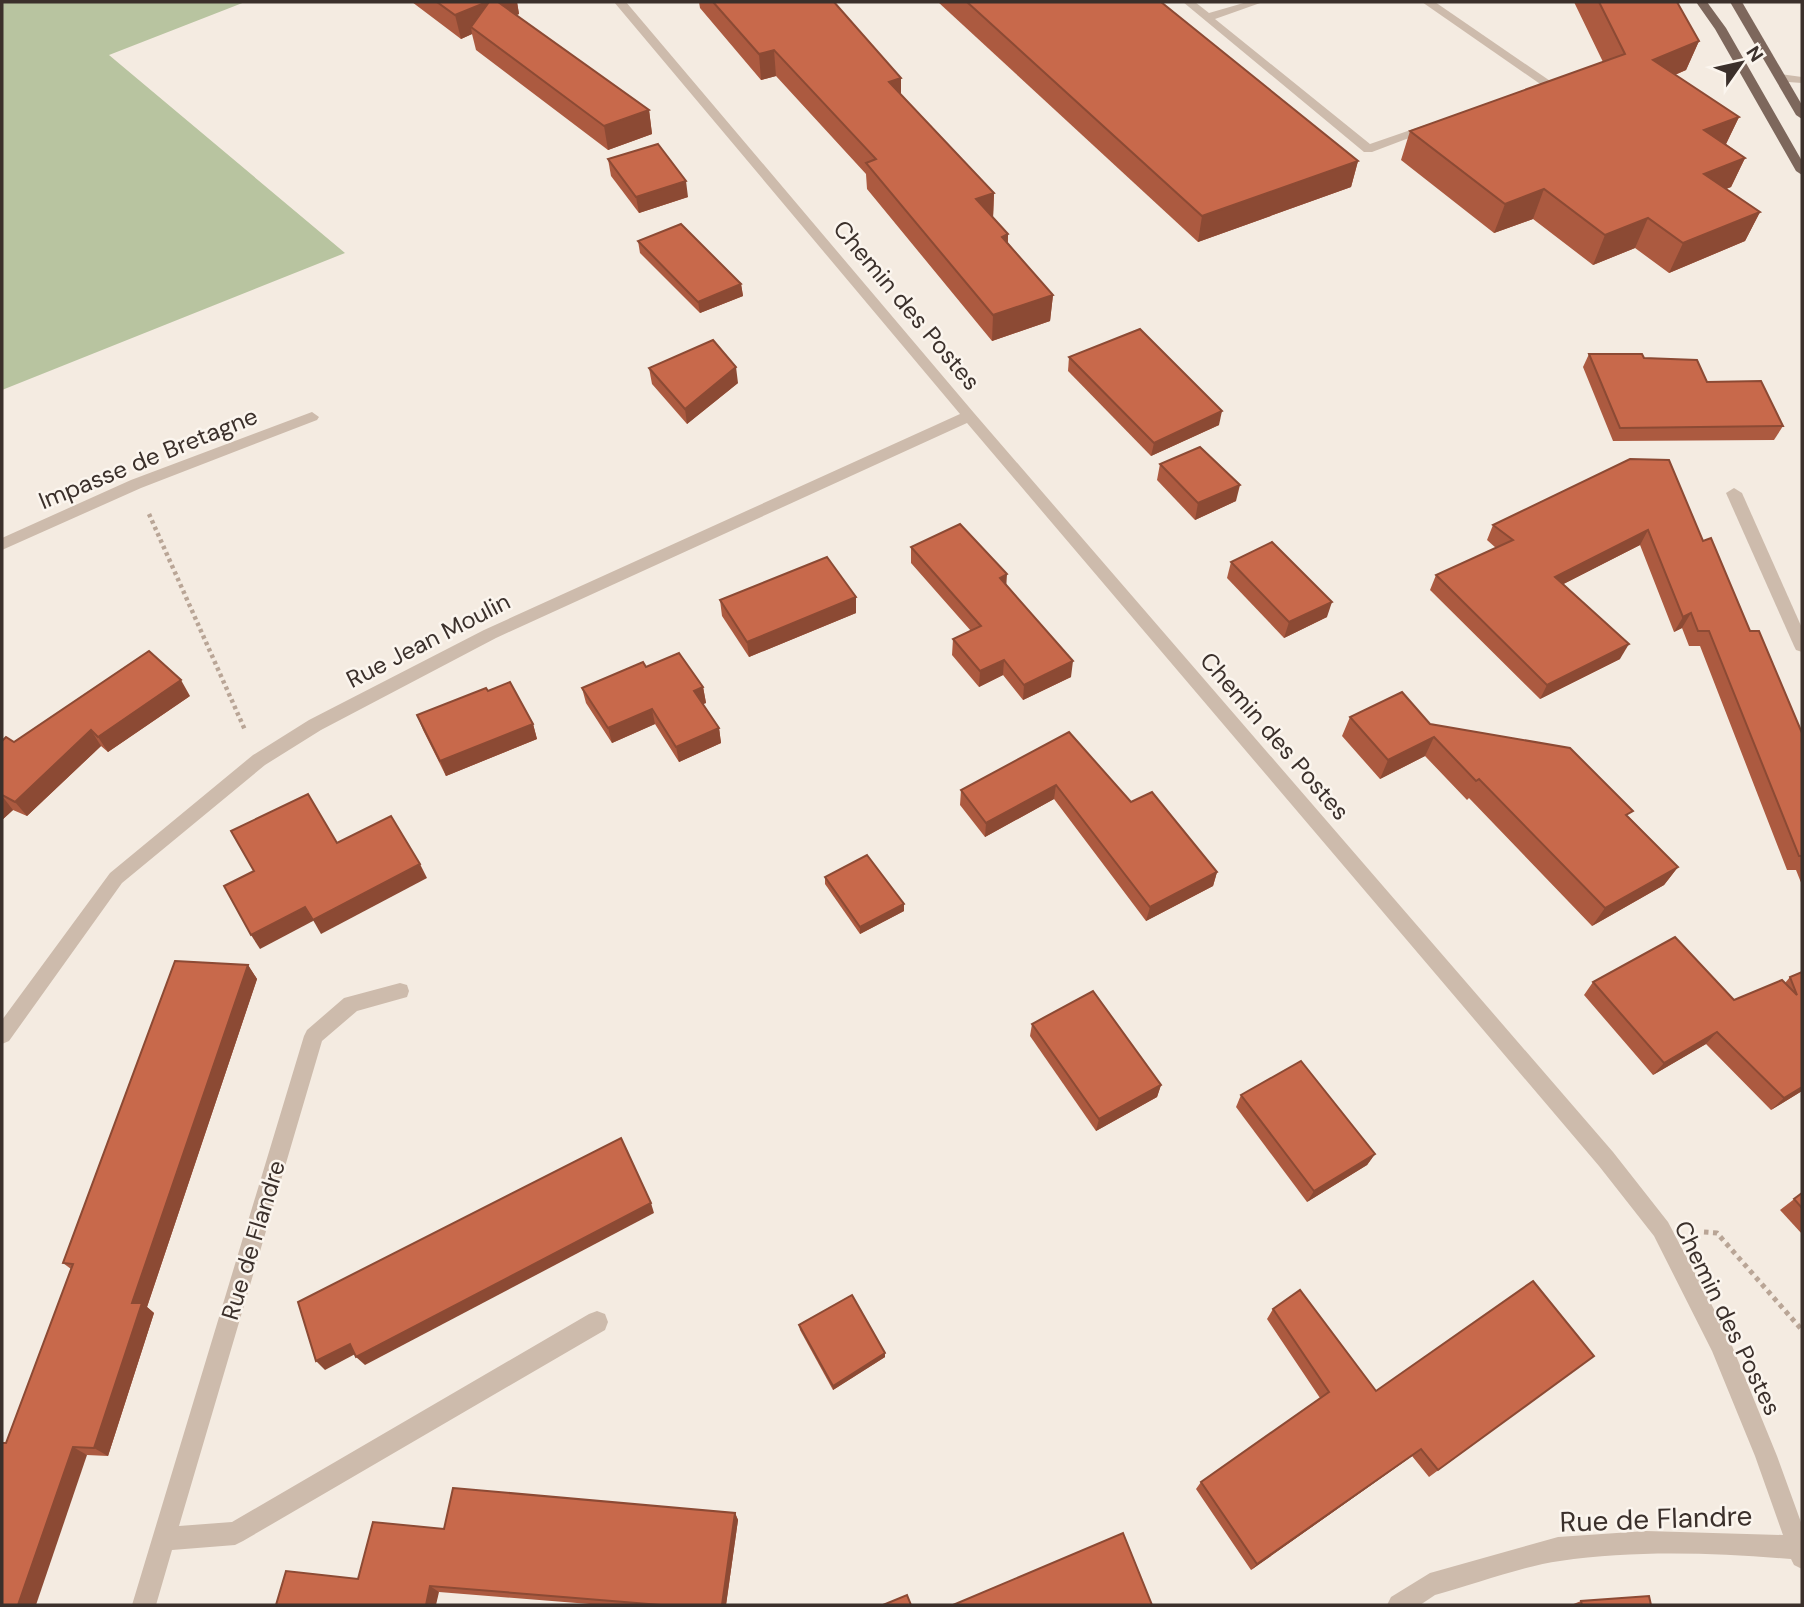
<svg xmlns="http://www.w3.org/2000/svg" width="1804" height="1607" font-family="'DM Sans',sans-serif">
	<style>
		.green { fill: #b8c4a0 }
		.lines { fill: none; stroke-linecap: round; stroke-linejoin: round }
		.path-far1 { stroke: #b9a596; stroke-width: 4.5; stroke-dasharray: 3.5 3.5; stroke-linecap: butt }
		.path { stroke: #b9a596; stroke-width: 5; stroke-dasharray: 4.5 4.5; stroke-linecap: butt }
		.minor { fill: #cdbbac; fill-rule: evenodd }
		.major { fill: #7d675c; fill-rule: evenodd }
		.wall { fill: #ac5a40 }
		.shaded-wall { fill: #8c4a34 }
		.building { fill: #c8694b; stroke: #8c4a34; stroke-width: 2 }
		.labels { text-anchor: middle; dominant-baseline: central; stroke-width: 5; stroke-linejoin: round; paint-order: stroke }
		.street-label { font-size: 24px; fill: #3b302b; stroke: #fbf5ee }
		.near-street-label { font-size: 28px; fill: #3b302b; stroke: #fbf5ee }
	</style>
	<rect width="100%" height="100%" fill="#f4ebe1"/>
	<!-- green -->
	<path class="green" d="M2,2h243l-136,53 236,198 -343,137z"/>
	<g class="lines">
		<!-- path-far1 -->
		<path class="path-far1" d="M149,514l96,216"/>
		<!-- path -->
		<path class="path" d="M1704,1232l13,1 85,97"/>
		<!-- minor -->
		<g class="minor">
			<path d="M614,2h12l348,411 639,739 55,70 60,114 49,120 25,69v44l-8,-4 -3,-6c-76,-6 -156,-9 -231,2 -37,5 -87,24 -125,34l-15,10h-33l4,-8 39,-24 128,-36 88,-6 137,4 -28,-79 -43,-105 -58,-115 -55,-70 -632,-743 -471,215 -175,92 -56,35 -143,118 -113,158 -7,3v-24l108,-147 143,-118 56,-35 175,-90 476,-216z"/>
			<path d="M1183,2h12l14,11 38,-11h16l-48,17 155,125 58,-20 10,3 -66,25h-8z"/>
			<path d="M1422,2h13l121,83 -10,3z"/>
			<path d="M1780,74l22,3v6l-26,-2v-6z"/>
			<path d="M312,412l7,5 -2,3 -176,68 -139,62v-12l129,-58z"/>
			<path d="M1734,488l8,5 60,135v24l-6,-2 -2,-4 -68,-153z"/>
			<path d="M400,983l7,2 2,6 -2,6 -50,14 -35,30 -143,485 53,-4 357,-208 8,-3 8,3 3,8 -3,8 -362,211 -8,4 -63,5 -16,55h-24l172,-569 3,-6 37,-32z"/>
		</g>
		<!-- major -->
		<g class="major">
			<path d="M1696,2h11l19,26 76,133v14l-6,-4 -81,-142z"/>
			<path d="M1730,2h12l60,103v14l-6,-4z"/>
		</g>
	</g>
	<!-- wall -->
	<g class="wall">
		<path d="M412,2h105l2,12 -3,1 133,95 3,24 -44,16 -132,-100 -4,-16 -11,5z"/>
		<path d="M699,2h135l67,76v17l93,98 -1,24 15,17v9l45,52 -3,26 -58,20 -125,-152 -1,-15 -90,-98 -15,4 -61,-72z"/>
		<path d="M938,2h223l197,159 -7,26 -153,55z"/>
		<path d="M1574,2h103l22,39 -13,29 -11,5 64,42 -13,27 19,14 -14,29 -5,2 34,23 -15,29 -76,32 -34,-25 -42,17 -60,-46 -39,14 -93,-73 9,-29 193,-69z"/>
		<path d="M608,159l80,38 -49,16 -28,-37z"/>
		<path d="M638,241l103,43 2,12 -43,17 -60,-60z"/>
		<path d="M1589,354l55,4 63,24 76,44 -9,14 -161,1 -30,-74z"/>
		<path d="M1069,357l150,68 -68,31 -83,-85z"/>
		<path d="M649,368l89,15 -51,41 -35,-40z"/>
		<path d="M1630,459l73,82 99,192v152l-6,-15h-9l-87,-224h-11l-7,-18 -8,4 -34,-87 -77,39 57,75 -80,40 -110,-109 6,-15 60,-27 -9,-8 6,-15z"/>
		<path d="M1160,464l76,37 -41,19 -38,-40z"/>
		<path d="M911,547l95,38 65,92 -48,23 -20,-25 -24,12 -27,-32 1,-16 18,-8 -60,-68z"/>
		<path d="M1231,562l96,55 -43,21 -57,-60z"/>
		<path d="M856,597v16l-107,44 -27,-41 -2,-16z"/>
		<path d="M646,667l57,20 3,16 -4,1 17,24 2,15 -42,19 -24,-38 -43,19 -26,-40 -4,-15z"/>
		<path d="M488,691l45,33 4,15 -91,37 -23,-46 -6,-15z"/>
		<path d="M190,696l-82,56 -7,-6 -74,70 -14,-6 -11,10v-79l12,1z"/>
		<path d="M1350,717l80,7 199,93 49,50 -14,18 -72,41 -123,-128 -2,2 -42,-44 -45,23 -38,-43z"/>
		<path d="M1069,732l62,70 86,70 -4,14 -67,35 -92,-122 -69,38 -25,-32 1,-15z"/>
		<path d="M825,877l79,34 -44,23 -35,-50z"/>
		<path d="M248,965l9,14 -110,328 7,6 -46,143 -21,-1 -81,-12 65,-174 -8,-6z"/>
		<path d="M1802,972v119l-31,19 -65,-66 -53,31 -69,-80 9,-13 141,18 51,-17 5,-6z"/>
		<path d="M1032,1024l129,61 -4,12 -61,34 -66,-95z"/>
		<path d="M1241,1095l134,59 -8,11 -60,37 -71,-95z"/>
		<path d="M1802,1193v41l-22,-24z"/>
		<path d="M1273,1309l103,82 218,-35 -165,121 -17,-21 -161,114 -55,-81 5,-7 119,-84 -53,-79z"/>
		<path d="M799,1325l86,28v4l-52,33 -33,-60z"/>
		<path d="M735,1513l3,7 -12,85h-124l-163,-13 -81,-13 86,-50z"/>
		<path d="M1581,1601l70,4h-80z"/>
	</g>
	<!-- shaded-wall -->
	<g class="shaded-wall">
		<path d="M487,2h4l-20,25 1,7 -11,5 -6,-24z"/>
		<path d="M494,2h23l2,12 -20,9z"/>
		<path d="M1699,41l-13,29 -45,19 12,-29z"/>
		<path d="M774,50l2,26 -15,4 -2,-26z"/>
		<path d="M901,78v26l-12,-22z"/>
		<path d="M649,110l3,24 -44,16 -4,-24z"/>
		<path d="M1739,117l-14,29 -21,-16z"/>
		<path d="M1745,158l-14,29 -41,16 14,-29z"/>
		<path d="M1358,161l-7,26 -153,55 4,-26z"/>
		<path d="M686,181l2,16 -49,16 -3,-16z"/>
		<path d="M1544,189l-11,30 -39,14 11,-29z"/>
		<path d="M994,193l-1,26 -17,-20z"/>
		<path d="M1760,212l-15,29 -76,32 14,-30z"/>
		<path d="M1648,218l-13,30 -42,17 12,-30z"/>
		<path d="M1008,234l-1,26 -5,-23z"/>
		<path d="M741,284l2,12 -43,17 -2,-11z"/>
		<path d="M1053,295l-3,26 -58,20 1,-26z"/>
		<path d="M736,367l2,16 -51,41 -2,-15z"/>
		<path d="M1222,411l-3,14 -68,31 3,-13z"/>
		<path d="M1240,485l-4,16 -41,19 3,-17z"/>
		<path d="M1648,530l-8,15 -92,47 7,-15z"/>
		<path d="M1007,574l-1,16 -6,-12z"/>
		<path d="M856,597v16l-107,44 -2,-15z"/>
		<path d="M1332,602l-5,15 -43,21 5,-16z"/>
		<path d="M1691,613l-9,15 -8,4 9,-15z"/>
		<path d="M1629,644l-9,15 -80,40 7,-14z"/>
		<path d="M1004,660l-1,15 -24,12 1,-16z"/>
		<path d="M1073,661l-2,16 -48,23 1,-15z"/>
		<path d="M181,680l9,16 -82,56 -10,-15z"/>
		<path d="M703,687l3,16 -10,4 -2,-16z"/>
		<path d="M652,709l3,15 -43,19 -4,-15z"/>
		<path d="M533,724l4,15 -91,37 -6,-15z"/>
		<path d="M719,728l2,15 -42,19 -3,-15z"/>
		<path d="M91,730l10,16 -74,70 -12,-14z"/>
		<path d="M1434,737l-9,19 -45,23 8,-19z"/>
		<path d="M1056,785l-2,14 -69,38 1,-14z"/>
		<path d="M2,796l11,14 -11,10z"/>
		<path d="M420,864l7,14 -106,56 -8,-14z"/>
		<path d="M1678,867l-14,18 -72,41 13,-18z"/>
		<path d="M1217,872l-4,14 -67,35 4,-14z"/>
		<path d="M904,904v7l-44,23v-7z"/>
		<path d="M305,907l8,14 -53,28 -9,-14z"/>
		<path d="M248,965l9,14 -110,328 7,6 -46,143 -14,-8 38,-145z"/>
		<path d="M1717,1032l-11,12 -53,31 11,-12z"/>
		<path d="M1161,1085l-4,12 -61,34 3,-12z"/>
		<path d="M1802,1087v4l-31,19 13,-12z"/>
		<path d="M1375,1154l-8,11 -60,37 7,-11z"/>
		<path d="M651,1203l3,10 -289,152 -9,-8z"/>
		<path d="M350,1344l9,8 -34,18 -9,-9z"/>
		<path d="M885,1353v4l-52,33v-4z"/>
		<path d="M73,1447l14,8 -51,150h-18z"/>
		<path d="M1421,1449l-9,7 -161,114 6,-6z"/>
		<path d="M735,1513l3,7 -12,85h-4z"/>
		<path d="M430,1586l9,6 -3,13h-10z"/>
	</g>
	<!-- building -->
	<g class="building">
		<path d="M437,2h50l-32,13z"/>
		<path d="M489,2h9l151,108 -45,16 -133,-99z"/>
		<path d="M713,2h121l67,76 -12,4 105,111 -18,6 32,35 -6,3 51,58 -60,20 -127,-152 10,-4 -102,-109 -15,4z"/>
		<path d="M967,2h194l197,159 -156,55z"/>
		<path d="M1599,2h78l22,39 -46,19 86,57 -35,13 41,28 -41,16 56,38 -77,31 -35,-25 -43,17 -61,-46 -39,15 -95,-73 215,-77z"/>
		<path d="M658,144l28,37 -50,16 -28,-38z"/>
		<path d="M681,224l60,60 -43,18 -60,-61z"/>
		<path d="M1140,329l82,82 -68,32 -85,-86z"/>
		<path d="M713,340l23,27 -51,42 -36,-41z"/>
		<path d="M1589,354h53l2,4 53,2 10,22 54,-1 22,45 -163,2z"/>
		<path d="M1200,447l40,38 -42,18 -38,-39z"/>
		<path d="M1630,459l39,1 34,81 8,-3 39,93h9l43,102v123h-3l-90,-225h-11l-7,-18 -8,4 -35,-87 -93,47 74,67 -82,41 -111,-110 77,-35 -20,-15z"/>
		<path d="M960,524l47,50 -7,4 73,83 -49,24 -20,-25 -24,11 -27,-32 28,-13 -70,-79z"/>
		<path d="M1272,542l60,60 -43,20 -58,-60z"/>
		<path d="M827,557l29,40 -109,45 -27,-42z"/>
		<path d="M149,651l32,29 -83,57 -7,-7 -76,72 -13,-7v-54l4,-4 8,5z"/>
		<path d="M679,653l24,34 -9,4 25,37 -43,19 -24,-38 -44,19 -26,-40 61,-26 3,5z"/>
		<path d="M510,682l23,42 -93,37 -23,-46 69,-27 2,3z"/>
		<path d="M1402,692l28,32 140,24 63,63 -7,4 52,52 -73,41 -126,-129 -3,2 -42,-44 -46,23 -38,-43z"/>
		<path d="M1069,732l62,70 21,-10 65,80 -67,35 -94,-122 -70,38 -25,-33z"/>
		<path d="M308,794l29,49 54,-27 29,48 -107,56 -8,-13 -54,28 -27,-49 30,-15 -23,-40z"/>
		<path d="M867,855l37,49 -44,23 -35,-50z"/>
		<path d="M1675,937l59,63 48,-20 15,15 -7,-18 12,-5v115l-18,11 -67,-66 -53,31 -71,-81z"/>
		<path d="M175,961l73,4 -116,338h10l-48,145 -21,-1 -55,158h-16v-162h4l67,-179 -10,-1z"/>
		<path d="M1093,991l68,94 -62,34 -67,-95z"/>
		<path d="M1301,1061l74,93 -61,37 -73,-96z"/>
		<path d="M621,1138l30,65 -295,154 -6,-13 -34,17 -18,-59z"/>
		<path d="M1802,1193v15l-8,-9z"/>
		<path d="M1533,1281l61,75 -156,114 -17,-21 -164,115 -56,-82 128,-90 -56,-83 27,-19 76,101z"/>
		<path d="M852,1295l33,58 -52,33 -34,-61z"/>
		<path d="M453,1488l282,25 -13,92h-61l-231,-19 -4,19h-150l10,-34 72,8 15,-57 71,7z"/>
		<path d="M1123,1533l29,72h-199z"/>
		<path d="M907,1595l4,10h-28z"/>
		<path d="M1649,1596l2,9h-69l-1,-4z"/>
	</g>
	<g class="labels">
		<!-- street labels -->
		<g class="street-label">
			<text transform="translate(907 305) rotate(50)">Chemin des Postes</text>
			<text transform="translate(148 458) rotate(-22)">Impasse de Bretagne</text>
			<text transform="translate(428 640) rotate(-27)">Rue Jean Moulin</text>
			<text transform="translate(1275 736) rotate(49)">Chemin des Postes</text>
			<text transform="translate(253 1240) rotate(-73)">Rue de Flandre</text>
			<text transform="translate(1728 1318) rotate(64)">Chemin des Postes</text>
		</g>
		<!-- near-street labels -->
		<g class="near-street-label">
			<text transform="translate(1656 1519) rotate(-2)">Rue de Flandre</text>
		</g>
	</g>
	<!-- border -->
	<rect width="1804" height="1607" fill="none" stroke="#3b302b" stroke-width="7"/>
	<!-- north arrow -->
	<g transform="translate(1741 63) rotate(56)" stroke="#fbf5ee" stroke-width="5" paint-order="stroke">
	<path d="M0-5L12 26L0 18L-12 26Z" fill="#3b302b"/>
	<text y="-10" font-size="19" font-weight="bold" text-anchor="middle" fill="#3b302b">N</text>
	</g>
</svg>
